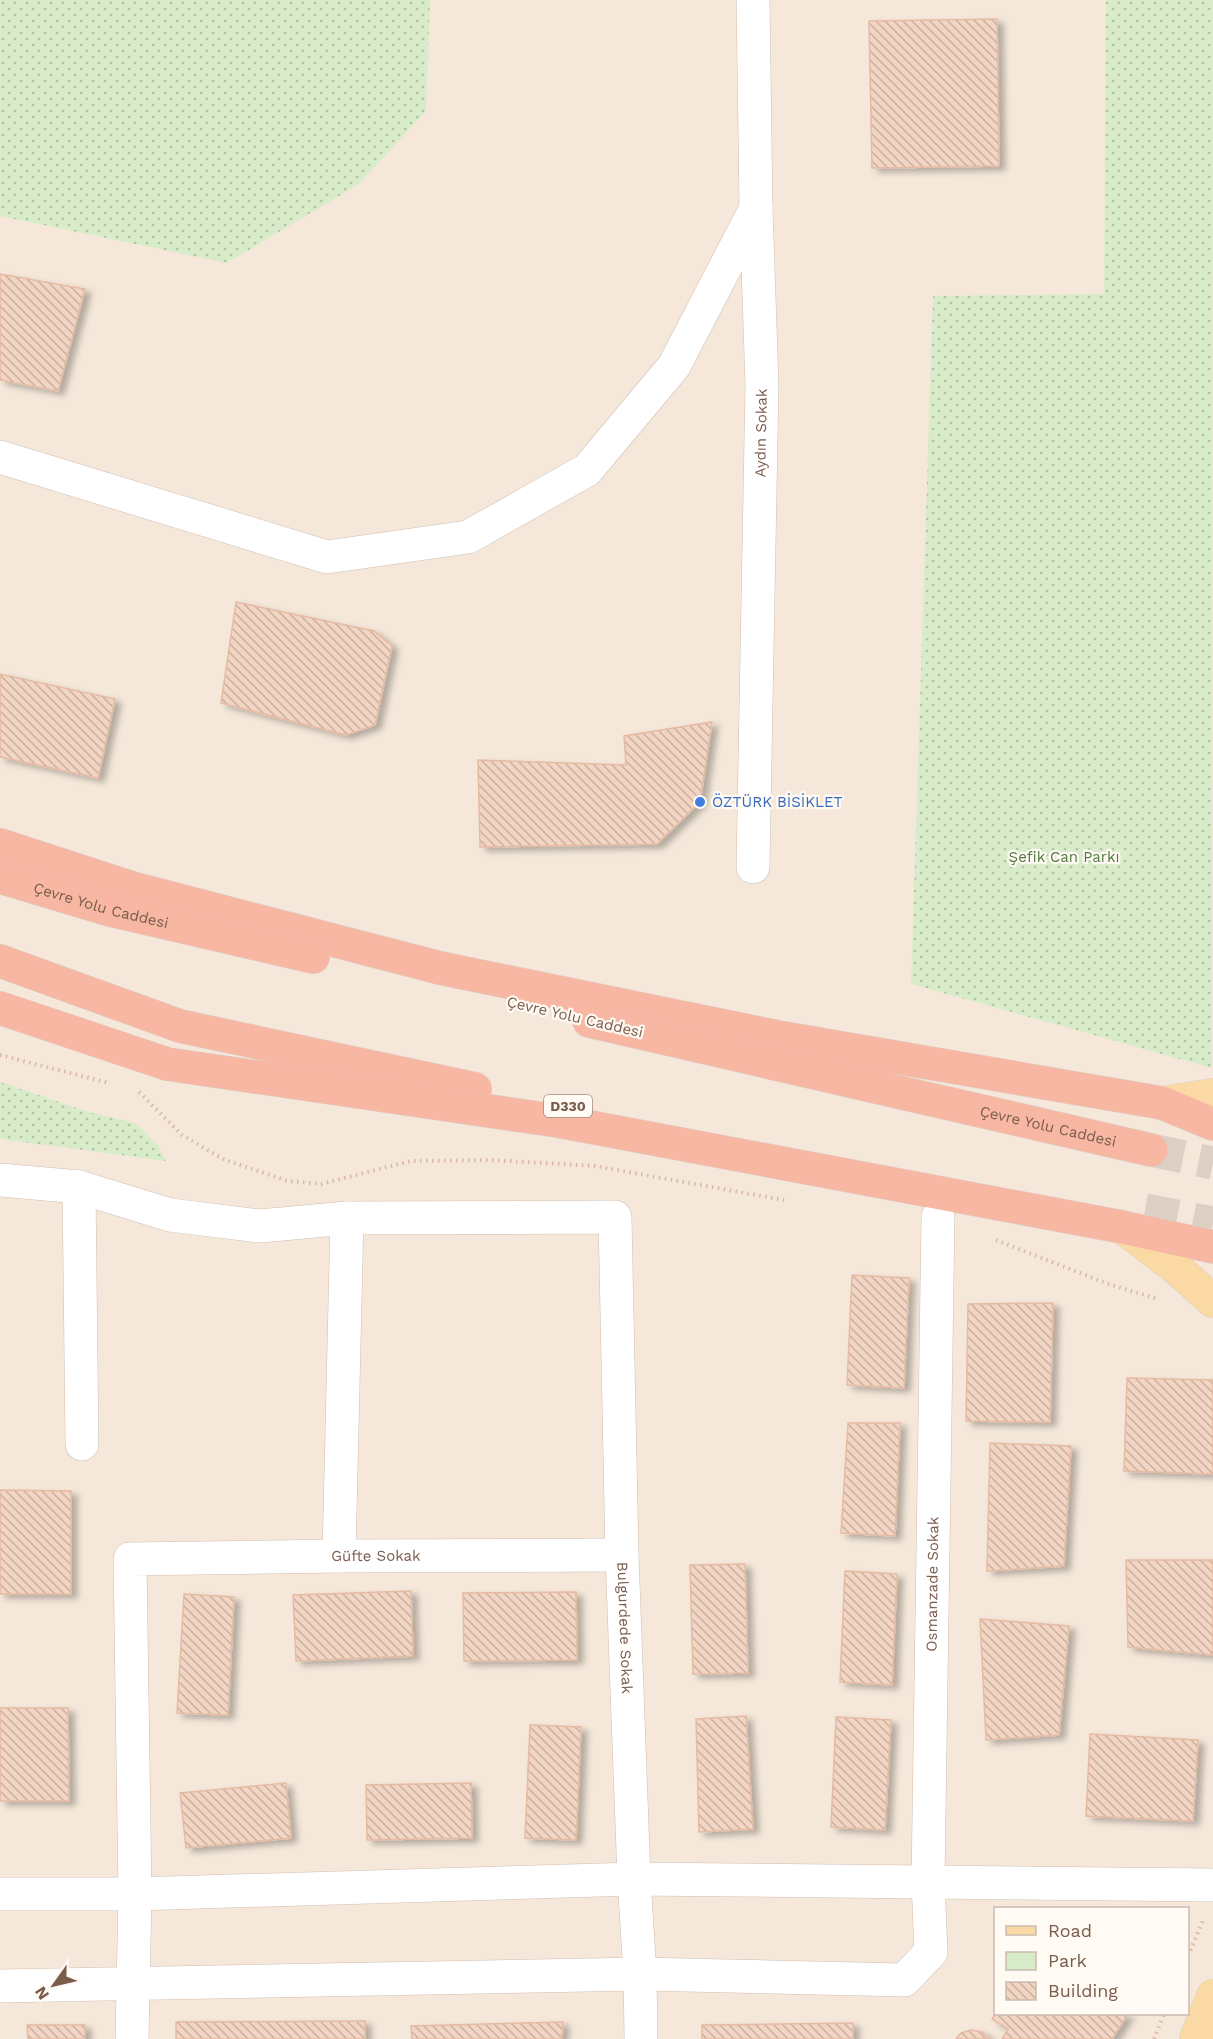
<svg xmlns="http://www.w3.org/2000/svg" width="1213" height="2039" font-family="'Work Sans',sans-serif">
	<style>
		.residential { fill: #f5e8da; fill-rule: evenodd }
		.green { fill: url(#green-dots) }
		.building { fill: url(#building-back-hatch); stroke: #e6bba3; stroke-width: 1.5; filter: url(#shadow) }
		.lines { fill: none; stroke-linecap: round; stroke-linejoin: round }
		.highway-tunnel { stroke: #dcd0c4; stroke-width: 33; stroke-dasharray: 33 16; stroke-linecap: butt }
		.minor-casing { stroke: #d1beb0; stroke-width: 34 }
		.major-casing { stroke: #dad1cd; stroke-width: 34 }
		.highway-casing { stroke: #dad1cd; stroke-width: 34 }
		.path { stroke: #d9b8a5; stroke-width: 4; stroke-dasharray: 1.5 4.5; stroke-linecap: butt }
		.minor { stroke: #fff; stroke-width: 33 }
		.major { stroke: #fbd9a5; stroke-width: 33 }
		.highway { stroke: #f7b7a3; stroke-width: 33 }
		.shop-dot { fill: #3f7fe0; stroke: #fffaf3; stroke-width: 2 }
		.labels { text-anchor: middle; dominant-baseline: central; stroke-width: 4.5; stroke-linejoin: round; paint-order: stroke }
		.shield { fill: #fffaf3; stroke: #a28b7f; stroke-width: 1.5 }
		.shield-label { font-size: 14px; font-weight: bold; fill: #7a5c4d }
		.street-label { font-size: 15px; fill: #7a5c4d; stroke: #fffaf3 }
		.shop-label { font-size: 15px; fill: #366cbe; stroke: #fffaf3; text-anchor: start }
		.park-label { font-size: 15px; fill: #537a41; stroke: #fffaf3 }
	</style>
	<defs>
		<pattern id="green-dots" width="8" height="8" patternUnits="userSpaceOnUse" patternTransform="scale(1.5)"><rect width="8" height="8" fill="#d8ecc9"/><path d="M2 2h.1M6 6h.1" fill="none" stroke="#b4c2a5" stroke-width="1.8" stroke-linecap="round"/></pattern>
		<pattern id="building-back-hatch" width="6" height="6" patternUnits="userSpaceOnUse" patternTransform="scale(1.5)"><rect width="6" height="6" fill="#f3d5c3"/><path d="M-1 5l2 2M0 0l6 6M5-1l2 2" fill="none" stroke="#cab0a1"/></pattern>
		<filter id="shadow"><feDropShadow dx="6" dy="4" stdDeviation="3" flood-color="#0004"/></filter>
	</defs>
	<rect width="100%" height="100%" fill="#fdf6ec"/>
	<!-- residential -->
	<path class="residential" d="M0,0h1213v2039h-1213zM996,1908h192v106h-192z"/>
	<!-- green -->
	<g class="green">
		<path d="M0,0h430l-4,111 -67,73 -132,79 -227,-47z"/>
		<path d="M1106,0h107l-1,1068 -301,-84 22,-688 171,-2z"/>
		<path d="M0,1082l92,31 43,10 22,21 9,17 -166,-22z"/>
	</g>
	<!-- building -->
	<g class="building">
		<path d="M997,19l2,147 -127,2 -3,-147z"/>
		<path d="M0,274l85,15 -27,102 -58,-11z"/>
		<path d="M236,602l138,29 18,15 -17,79 -29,10 -125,-32z"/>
		<path d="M0,674l115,25 -17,79 -98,-21z"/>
		<path d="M712,722l-12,80 -43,42 -177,3 -2,-87 148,5 -2,-29z"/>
		<path d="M852,1275l57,3 -5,110 -57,-3z"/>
		<path d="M1053,1303l-3,119 -84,-1 2,-117z"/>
		<path d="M1127,1378l86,2v94l-89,-3z"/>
		<path d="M848,1423h52l-5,113 -54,-3z"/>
		<path d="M990,1443l81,3 -7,120 -77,5z"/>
		<path d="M0,1490l71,1v103h-71z"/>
		<path d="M1126,1560h87v95l-85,-8z"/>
		<path d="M745,1564l3,109 -55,1 -3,-109z"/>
		<path d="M845,1571l52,3 -5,111 -52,-3z"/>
		<path d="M411,1591l2,65 -117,5 -3,-66z"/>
		<path d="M576,1592l1,68 -113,1 -1,-68z"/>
		<path d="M184,1594l50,3 -6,118 -51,-2z"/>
		<path d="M980,1619l89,7 -10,109 -73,5z"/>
		<path d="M0,1708h68l1,93h-69z"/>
		<path d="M746,1716l7,113 -54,3 -3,-113z"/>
		<path d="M836,1717l55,3 -6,110 -54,-3z"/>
		<path d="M530,1725l51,2 -5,113 -51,-2z"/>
		<path d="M1090,1734l108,6 -5,81 -107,-5z"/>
		<path d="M286,1783l5,55 -105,10 -6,-55z"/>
		<path d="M471,1783l1,55 -105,2 -1,-55z"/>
		<path d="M996,2013v1h132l-16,25h-110l6,-10 -16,-10z"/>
		<path d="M365,2021v18h-189v-17z"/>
		<path d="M563,2022l-1,17h-150l-1,-13z"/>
		<path d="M853,2023v16h-151v-14z"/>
		<path d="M27,2025h58v14h-57z"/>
		<path d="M971,2030l11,2 8,7h-34l5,-6z"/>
	</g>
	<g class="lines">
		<!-- highway-tunnel -->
		<g class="highway-tunnel">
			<path d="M1151,1150l62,13"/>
			<path d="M1145,1210l68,13"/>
		</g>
		<defs>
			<g id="minor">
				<path d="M0,457l327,100 141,-20 119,-67 87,-104 82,-158"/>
				<path id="s1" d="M753,867l9,-483 -6,-176 -3,-208"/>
				<path d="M0,1180l79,7 91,28 90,11 87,-8"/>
				<path d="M79,1187l3,257"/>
				<path id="s2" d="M339,1556l8,-338 268,-1 7,338 12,324 6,95 1,65"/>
				<path d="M0,1894h135l499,-15 579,6"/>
				<path id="s3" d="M0,1986l640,-12 264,6 27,-28 -3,-70 10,-665"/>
				<path id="s4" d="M132,2039l3,-145 -5,-335 209,-3 283,-1"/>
			</g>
			<g id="major">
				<path d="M1162,1103l51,-8"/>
				<path d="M1122,1227l54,41 37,33"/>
				<path d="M1196,2039l17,-43"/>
			</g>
			<g id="highway">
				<path d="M0,845l132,43 308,80 338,69 384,66 51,21"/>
				<path id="s5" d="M0,877l110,33 203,47"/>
				<path d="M0,961l180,65 295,63"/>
				<path d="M0,1008l167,56 391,57 564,106 91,20"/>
				<path id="s6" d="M589,1021l562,129"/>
			</g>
		</defs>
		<!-- minor casing -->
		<use href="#minor" class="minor-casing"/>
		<!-- major casing -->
		<use href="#major" class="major-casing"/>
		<!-- highway casing -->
		<use href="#highway" class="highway-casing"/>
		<!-- path -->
		<g class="path">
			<path d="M0,1055l109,28"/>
			<path d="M139,1092l43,43 43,25 63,21 33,3 90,-23 80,-1 104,6 189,34"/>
			<path d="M996,1240l112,44 50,15"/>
			<path d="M1188,1956l16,-38"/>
			<path d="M1154,2039l10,-25"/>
		</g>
		<!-- minor -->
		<use href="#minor" class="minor"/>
		<!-- major -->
		<use href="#major" class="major"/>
		<!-- highway -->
		<use href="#highway" class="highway"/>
	</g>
	<!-- markers -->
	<circle class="shop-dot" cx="700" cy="802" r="6"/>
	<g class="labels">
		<!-- shield labels -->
		<rect class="shield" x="544" y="1095" width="48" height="22" rx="4.5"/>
		<g class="shield-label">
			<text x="568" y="1106">D330</text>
		</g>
		<!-- street labels -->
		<g class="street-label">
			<text stroke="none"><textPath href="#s1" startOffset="434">Aydın Sokak</textPath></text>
			<text stroke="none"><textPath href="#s5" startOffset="105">Çevre Yolu Caddesi</textPath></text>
			<text transform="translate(575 1017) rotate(13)">Çevre Yolu Caddesi</text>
			<text stroke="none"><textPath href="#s6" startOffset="471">Çevre Yolu Caddesi</textPath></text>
			<text stroke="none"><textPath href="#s4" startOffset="726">Güfte Sokak</textPath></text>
			<text stroke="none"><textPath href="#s3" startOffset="1311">Osmanzade Sokak</textPath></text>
			<text stroke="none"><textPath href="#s2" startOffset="1017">Bulgurdede Sokak</textPath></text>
		</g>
		<!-- shop labels -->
		<g class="shop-label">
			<text x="712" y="802">ÖZTÜRK BİSİKLET</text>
		</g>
		<!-- park labels -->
		<g class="park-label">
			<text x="1064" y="857">Şefik Can Parkı</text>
		</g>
	</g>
	<!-- legend -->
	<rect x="994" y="1907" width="195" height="108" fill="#fffaf3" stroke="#cabbb1" stroke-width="1.5"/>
	<rect x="1006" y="1926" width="30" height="9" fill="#fbd9a5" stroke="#cabbb1" stroke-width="1.5"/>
	<text x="1048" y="1937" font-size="18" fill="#7a5c4d">Road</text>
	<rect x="1006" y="1952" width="30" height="18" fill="#d8ecc9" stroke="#cabbb1" stroke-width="1.5"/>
	<text x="1048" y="1967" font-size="18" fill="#7a5c4d">Park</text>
	<rect x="1006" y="1982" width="30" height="18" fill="url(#building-back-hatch)" stroke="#cabbb1" stroke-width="1.5"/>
	<text x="1048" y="1997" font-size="18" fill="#7a5c4d">Building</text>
	<!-- north arrow -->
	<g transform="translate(54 1985) rotate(236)" stroke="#fffaf3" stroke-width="4.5" paint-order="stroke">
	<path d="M0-4.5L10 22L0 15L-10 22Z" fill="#7a5c4d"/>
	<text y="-9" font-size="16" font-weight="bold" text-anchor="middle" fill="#7a5c4d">N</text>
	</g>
</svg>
